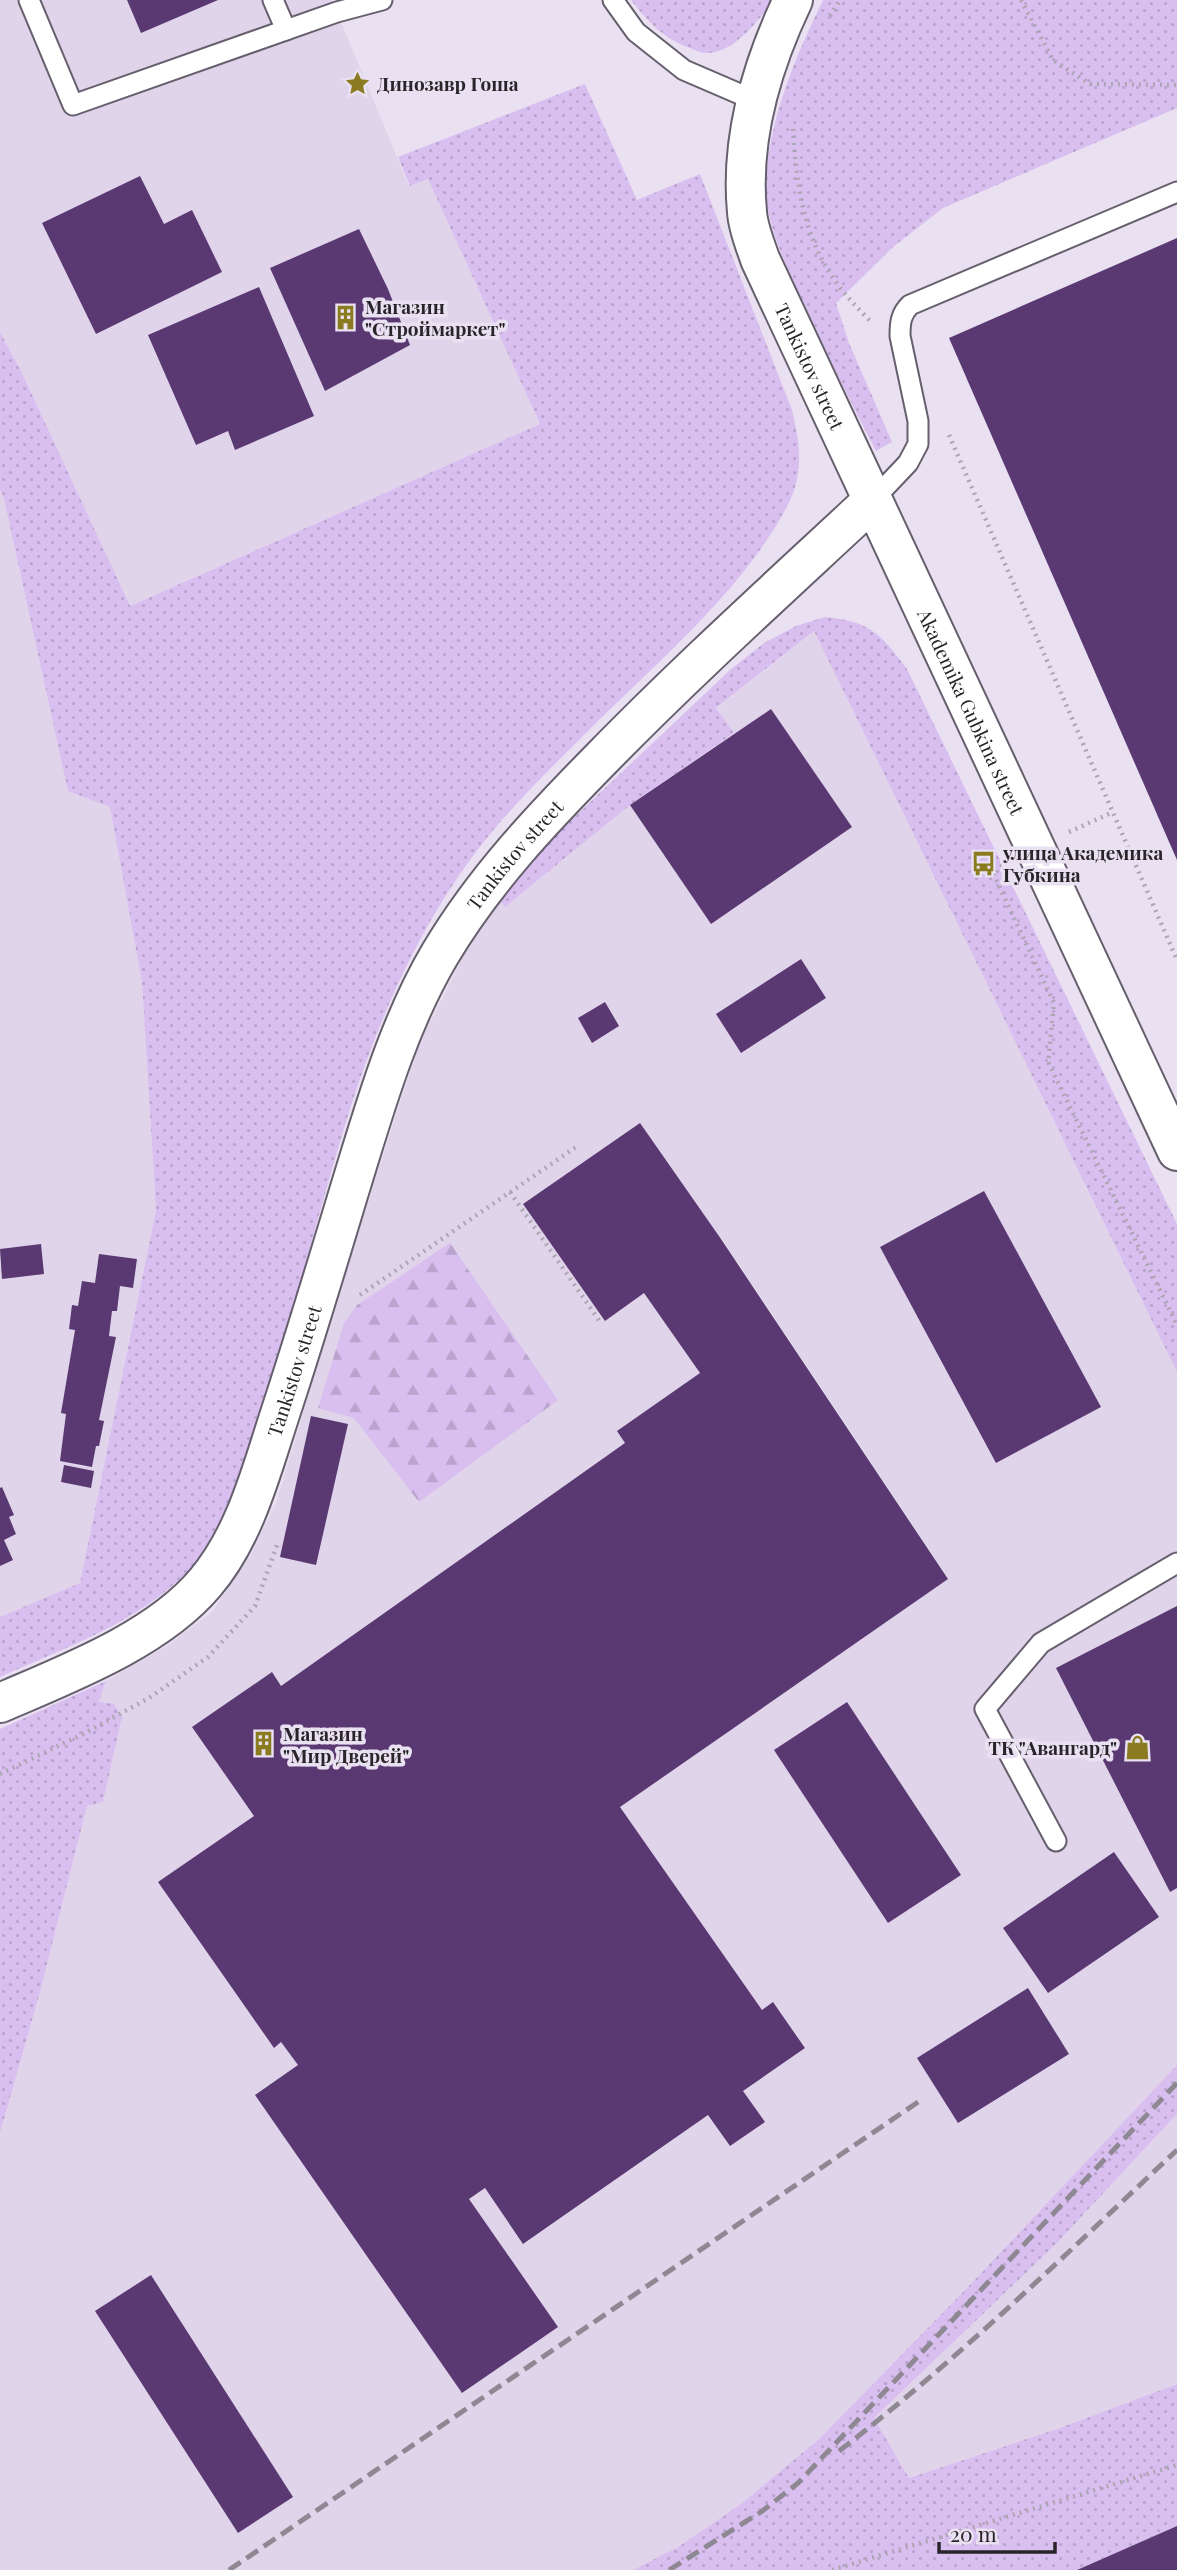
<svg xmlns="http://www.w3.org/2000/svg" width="1177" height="2570" font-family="'Playfair Display',serif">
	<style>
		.built { fill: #e0d4eb; fill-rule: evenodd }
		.grass { fill: url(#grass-dots) }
		.forest { fill: url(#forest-firs) }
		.building { fill: #5a3973 }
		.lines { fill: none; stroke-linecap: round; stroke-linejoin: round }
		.service-casing { stroke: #665f6d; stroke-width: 23 }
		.tertiary-casing { stroke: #665f6d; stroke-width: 42 }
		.path { stroke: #aca5b2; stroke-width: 4.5; stroke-dasharray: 2 5; stroke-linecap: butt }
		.service { stroke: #fff; stroke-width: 19 }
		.tertiary { stroke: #fff; stroke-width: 38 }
		.rail { stroke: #8e8893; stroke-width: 5; stroke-dasharray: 14 7; stroke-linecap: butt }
		.labels { text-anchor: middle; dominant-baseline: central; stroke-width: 7; stroke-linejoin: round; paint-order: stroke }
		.poi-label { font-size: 19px; font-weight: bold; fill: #28242a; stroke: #e9e1f1; text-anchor: start }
		.street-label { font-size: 19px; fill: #28242a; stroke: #e9e1f1 }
	</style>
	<defs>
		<pattern id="grass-dots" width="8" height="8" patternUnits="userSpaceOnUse" patternTransform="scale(1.75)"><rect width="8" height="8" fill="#d9bff0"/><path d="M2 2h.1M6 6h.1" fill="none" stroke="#baa4ce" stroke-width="1.8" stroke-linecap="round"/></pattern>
		<pattern id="forest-firs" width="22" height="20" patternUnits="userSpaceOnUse" patternTransform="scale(1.75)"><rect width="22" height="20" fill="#d9bff0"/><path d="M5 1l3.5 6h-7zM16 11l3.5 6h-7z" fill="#baa4ce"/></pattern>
	</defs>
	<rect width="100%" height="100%" fill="#e9e1f1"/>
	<!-- built -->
	<g class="built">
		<path d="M0,0h332l77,186 19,-7 112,245 -411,182 -107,-233 -22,-41z"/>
		<path d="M0,490l4,9 64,291 42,16 32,176 14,228 -76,373 -80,34z"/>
		<path d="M814,631l363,741v693l-207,220 -151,154 -78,65 -63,43 -45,23h-633v-437l40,-141 47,-186 16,-5 19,-84 -23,-15 7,-21 59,-34 47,-35 38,-56 26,-53 69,-230 73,-227 52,-103 30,-43 5,7 125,-102 104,-71 -18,-25zM722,1239l226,339 -328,229 142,203 12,-7 31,44 -62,44 22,31 -35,24 -22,-31 -184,129 -39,-56 -16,11 88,127 -94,67 -208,-298 43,-30 -17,-23 -8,5 -114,-165 520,-363 -61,-88 82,-58 -56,-80z"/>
		<path d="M1177,2114v270l-120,45 -148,49 -35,-60 182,-174z"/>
	</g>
	<!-- grass -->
	<g class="grass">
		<path d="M631,0h142c-13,20 -40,54 -67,53 -5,0 -11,-3 -16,-5 -26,-9 -42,-26 -59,-48z"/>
		<path d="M823,0h354v108l-234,100 -50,39 -57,56 13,40 43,99 -16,9c-24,-46 -47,-92 -68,-139 -18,-40 -44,-85 -42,-131 4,-65 29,-123 57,-181z"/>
		<path d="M585,84l52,116 63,-26 92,236c6,26 11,50 3,77 -4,14 -13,29 -21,42 -47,75 -123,139 -186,202 -33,33 -67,66 -97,102 -73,88 -119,200 -151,309 -27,90 -49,182 -78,272 -17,52 -33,114 -72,155 -52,54 -123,78 -190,108v-60l80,-34 76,-373 -14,-228 -32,-175 -42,-16 -64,-292 -4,-9v-158l22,41 108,233 410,-182 -112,-245 -18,7 -12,-29z"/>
		<path d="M825,617c45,4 56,17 82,52l270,555v148l-363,-741 -98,77 18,25 -104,72 -125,102 -5,-6 48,-59 182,-172 34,-27 32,-17z"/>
		<path d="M106,1681l-7,21 15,2 8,13 -19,85 -16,4 -47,186 -40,141v-404z"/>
		<path d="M1177,2065v49l-121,130 -182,174 35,60 148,-49 120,-45v142l-100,44h-444l45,-23 63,-43 78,-65 151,-154z"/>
	</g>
	<!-- forest -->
	<path class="forest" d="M450,1243l108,157 -139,102 -65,-84 -36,-10 26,-85 13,-18z"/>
	<!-- building -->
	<g class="building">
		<path d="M127,0h91l-77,33z"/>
		<path d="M140,176l24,48 28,-14 30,62 -126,62 -54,-111z"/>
		<path d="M359,229l29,60 22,56 -85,46 -55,-123z"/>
		<path d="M1177,238v622l-228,-522z"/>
		<path d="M259,287l55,129 -79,34 -7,-19 -32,14 -48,-110z"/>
		<path d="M771,709l81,118 -141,97 -81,-119z"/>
		<path d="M801,959l25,39 -85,55 -25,-39z"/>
		<path d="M605,1002l14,24 -27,17 -14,-25z"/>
		<path d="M640,1123l81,116 227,340 -328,228 142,203 11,-8 32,46 -62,43 22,31 -35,24 -22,-31 -185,129 -38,-56 -16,11 89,128 -96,66 -207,-298 43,-30 -17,-23 -7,6 -116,-166 96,-66 -62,-89 80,-55 9,14 344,-243 -8,-12 83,-58 -56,-80 -39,28 -82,-117z"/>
		<path d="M984,1191l117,216 -105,56 -116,-216z"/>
		<path d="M41,1244l3,30 -42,5 -2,-30z"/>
		<path d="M99,1254l38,5 -4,29 -13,-2 -3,25h-5l-3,25 7,1 -17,83 5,1 -5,25h-3l-4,21 -32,-6 6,-47 -5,-1 14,-83 -6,-1 3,-24 6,1 4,-25 13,2z"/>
		<path d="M311,1416l37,8 -32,141 -36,-8z"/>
		<path d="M64,1465l30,6 -3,17 -30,-6z"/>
		<path d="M2,1487l12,28 -5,2 7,17 -12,6 9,20 -13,6v-78z"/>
		<path d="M1177,1606v282l-7,4 -114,-224z"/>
		<path d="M847,1702l114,173 -73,48 -114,-173z"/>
		<path d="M1114,1852l45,65 -111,76 -45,-65z"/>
		<path d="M1028,1988l41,66 -111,69 -41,-65z"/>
		<path d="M151,2275l142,222 -55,36 -143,-222z"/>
		<path d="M1177,2526v44h-100z"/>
	</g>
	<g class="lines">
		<defs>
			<g id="service">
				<path d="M29,0l44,105 264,-93 45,-12"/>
				<path d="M273,0l13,30"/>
				<path d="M613,0l23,32 48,38 72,31"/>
				<path d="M871,502l37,-39 10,-19v-23l-18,-85c0,-14 1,-22 10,-31l267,-113"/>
				<path d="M1056,1841l-71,-132 56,-66 136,-80"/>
			</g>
			<g id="tertiary">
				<path id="s1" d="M793,0c-31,65 -53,139 -46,212 1,16 8,32 13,47l417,892"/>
				<path id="s2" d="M0,1703c67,-29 157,-63 205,-120 40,-47 56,-111 75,-169 25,-76 48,-153 71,-229 24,-78 47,-160 89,-231 44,-74 102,-135 162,-196 87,-89 179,-172 269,-256"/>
			</g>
		</defs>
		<!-- service casing -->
		<use href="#service" class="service-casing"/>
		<!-- tertiary casing -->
		<use href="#tertiary" class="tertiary-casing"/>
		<!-- path -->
		<g class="path">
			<path d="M1021,0l32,60 37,24 87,1"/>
			<path d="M830,16l10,-16"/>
			<path d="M793,129c3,54 11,113 46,157 9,13 21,24 32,36"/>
			<path d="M949,435l228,525"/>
			<path d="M1069,832l44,-20"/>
			<path d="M1002,866l-10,5 62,132 -6,59 129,263"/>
			<path d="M510,1192l91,131"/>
			<path d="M360,1295l216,-148"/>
			<path d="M0,1774l83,-40 66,-36 59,-41 47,-51 22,-61"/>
			<path d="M832,2570l345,-105"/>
		</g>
		<!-- service -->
		<use href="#service" class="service"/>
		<!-- tertiary -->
		<use href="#tertiary" class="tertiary"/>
		<!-- rail -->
		<g class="rail">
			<path d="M839,2451c120,-92 228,-198 338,-301"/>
			<path d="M229,2570l692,-470"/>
			<path d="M669,2570l92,-58 37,-29 379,-400"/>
		</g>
	</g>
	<!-- icons -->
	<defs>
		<symbol id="sight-bare" viewBox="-9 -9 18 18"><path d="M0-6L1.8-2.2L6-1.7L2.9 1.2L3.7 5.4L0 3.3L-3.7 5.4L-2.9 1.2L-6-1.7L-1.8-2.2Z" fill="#8b7b20" stroke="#e9e1f1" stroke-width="2.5" paint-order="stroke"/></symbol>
		<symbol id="building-bare" viewBox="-9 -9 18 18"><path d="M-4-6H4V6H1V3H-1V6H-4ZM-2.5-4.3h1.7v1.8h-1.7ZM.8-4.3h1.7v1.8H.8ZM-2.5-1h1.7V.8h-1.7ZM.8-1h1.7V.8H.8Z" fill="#8b7b20" stroke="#e9e1f1" stroke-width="2.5" paint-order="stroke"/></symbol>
		<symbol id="bus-bare" viewBox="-9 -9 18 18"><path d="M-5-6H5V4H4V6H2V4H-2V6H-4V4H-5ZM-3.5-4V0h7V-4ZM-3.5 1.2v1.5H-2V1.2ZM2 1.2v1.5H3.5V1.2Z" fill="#8b7b20" stroke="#e9e1f1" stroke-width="2.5" paint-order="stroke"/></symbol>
		<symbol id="shop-bare" viewBox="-9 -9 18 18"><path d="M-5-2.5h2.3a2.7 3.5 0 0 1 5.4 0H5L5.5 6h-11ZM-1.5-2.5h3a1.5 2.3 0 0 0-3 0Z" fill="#8b7b20" stroke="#e9e1f1" stroke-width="2.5" paint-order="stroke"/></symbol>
	</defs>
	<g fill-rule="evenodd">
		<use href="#sight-bare" x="340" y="66" width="35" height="35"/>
		<use href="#building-bare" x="328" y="300" width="35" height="35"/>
		<use href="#bus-bare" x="966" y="846" width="35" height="35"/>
		<use href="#building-bare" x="246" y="1726" width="35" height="35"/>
		<use href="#shop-bare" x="1120" y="1730" width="35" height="35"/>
	</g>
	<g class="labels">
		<!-- poi labels -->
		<g class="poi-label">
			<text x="377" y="83">Динозавр Гоша</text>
			<text x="365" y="306">Магазин<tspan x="365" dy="22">"Строймаркет"</tspan></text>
			<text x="1003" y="852">улица Академика<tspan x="1003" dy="22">Губкина</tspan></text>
			<text x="283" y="1733">Магазин<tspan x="283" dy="22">"Мир Дверей"</tspan></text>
			<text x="1117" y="1747" text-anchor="end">ТК "Авангард"</text>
		</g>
		<!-- street labels -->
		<g class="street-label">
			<text stroke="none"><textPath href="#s1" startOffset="387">Tankistov street</textPath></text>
			<text stroke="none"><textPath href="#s1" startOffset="768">Akademika Gubkina street</textPath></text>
			<text stroke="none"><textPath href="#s2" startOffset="1038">Tankistov street</textPath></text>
			<text stroke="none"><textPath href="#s2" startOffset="471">Tankistov street</textPath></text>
		</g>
	</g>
	<!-- scale -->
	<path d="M939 2542v10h116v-10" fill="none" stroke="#28242a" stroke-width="3.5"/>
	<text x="950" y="2542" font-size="21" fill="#28242a" stroke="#e9e1f1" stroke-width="5" paint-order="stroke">20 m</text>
</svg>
